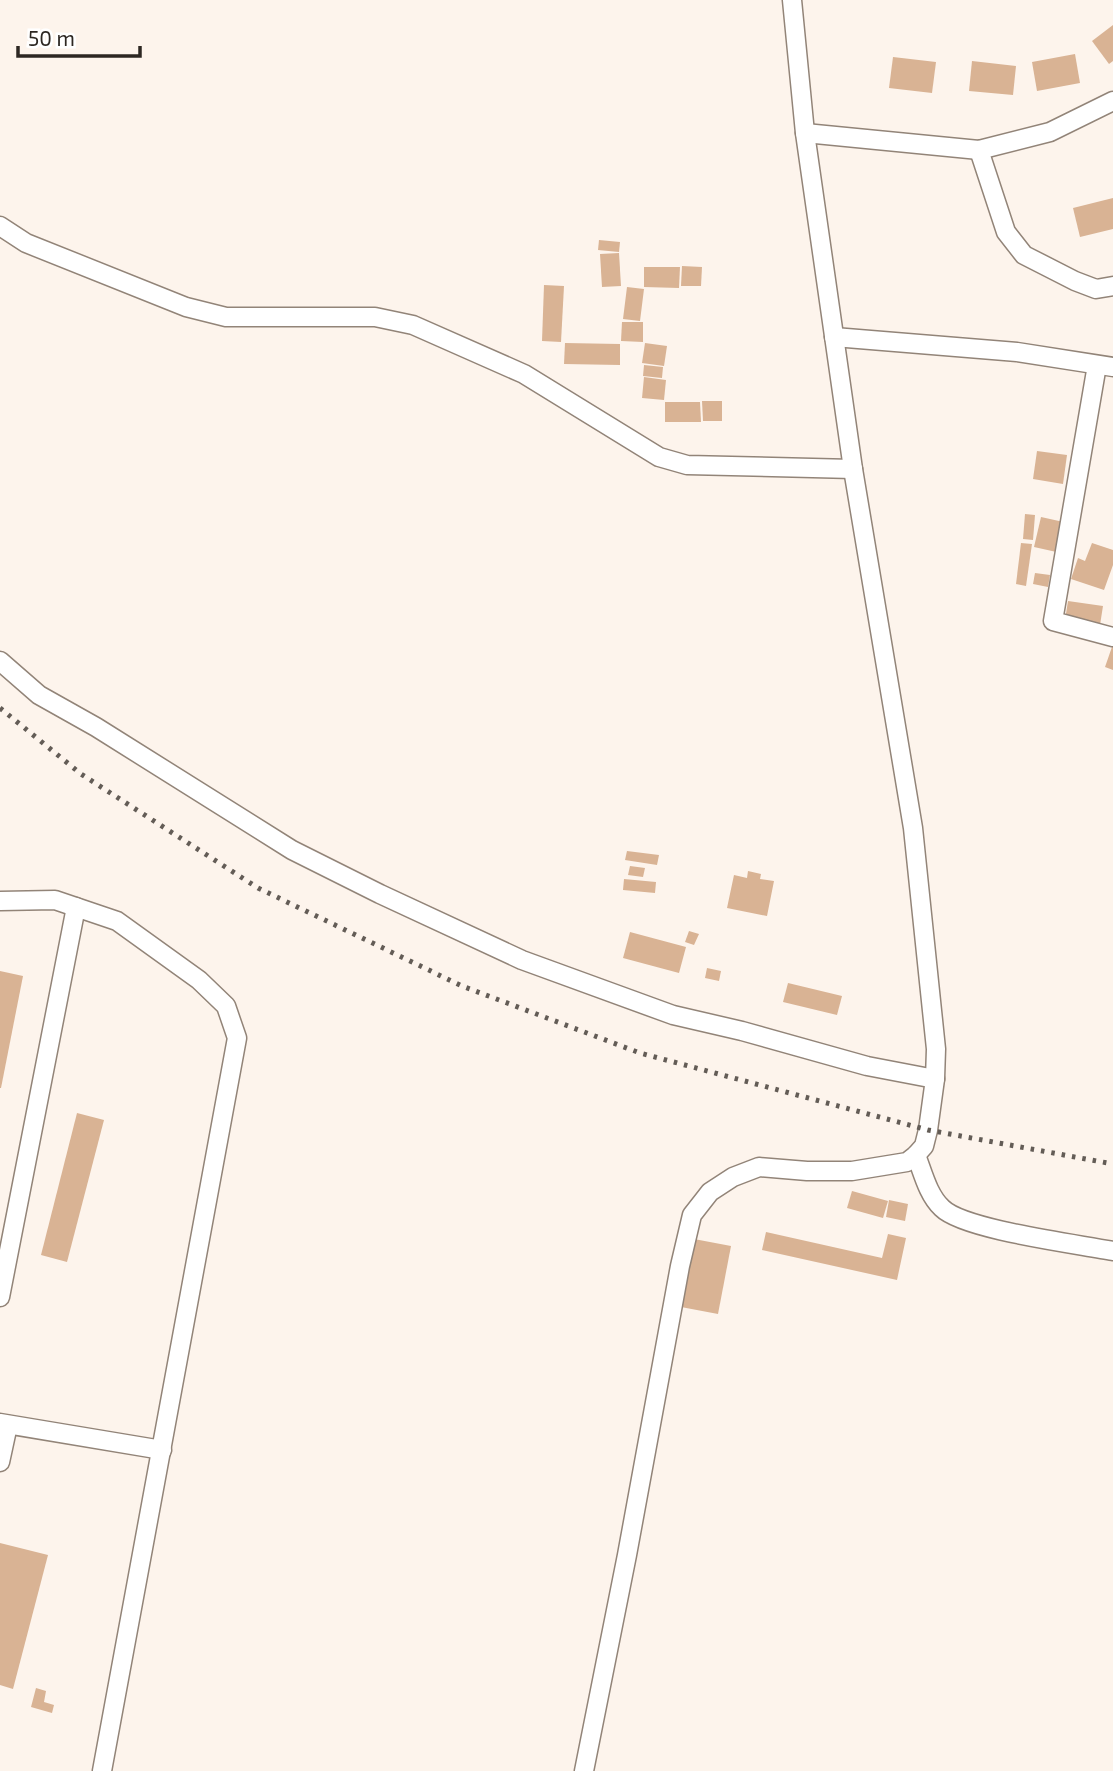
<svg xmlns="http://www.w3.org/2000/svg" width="1113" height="1771" font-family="'Exo 2',sans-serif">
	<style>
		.building { fill: #d9b394 }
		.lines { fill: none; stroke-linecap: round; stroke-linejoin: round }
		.minor-casing { stroke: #928478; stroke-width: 21 }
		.minor { stroke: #fff; stroke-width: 18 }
		.rail { stroke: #635c56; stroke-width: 5; stroke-dasharray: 3.5 7; stroke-linecap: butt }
	</style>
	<rect width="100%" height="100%" fill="#fdf4ec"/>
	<!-- building -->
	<g class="building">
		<path d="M1113,25v36l-4,3 -17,-23z"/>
		<path d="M1075,54l5,29 -43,8 -5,-29z"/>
		<path d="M893,57l43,5 -4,31 -43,-5z"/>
		<path d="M972,61l44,5 -3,29 -44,-4z"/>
		<path d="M1113,198v31l-33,8 -7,-29z"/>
		<path d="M599,240l21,2 -1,10 -21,-2z"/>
		<path d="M619,253l2,33 -19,1 -2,-33z"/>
		<path d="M682,266l20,1 -1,19h-20z"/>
		<path d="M644,267h36l-1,21 -35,-1z"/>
		<path d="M544,285l20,1 -3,56 -19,-1z"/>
		<path d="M627,287l17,2 -4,32 -17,-2z"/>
		<path d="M622,322h21v20l-22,-1z"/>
		<path d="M565,343l55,1v21l-56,-1z"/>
		<path d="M645,343l22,3 -3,20 -22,-3z"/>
		<path d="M644,365l19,2 -1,11 -19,-2z"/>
		<path d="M644,377l22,3 -2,20 -22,-2z"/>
		<path d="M702,401h20v20h-19z"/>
		<path d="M665,402h35l1,20h-36z"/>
		<path d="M1037,451l30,4 -4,29 -30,-5z"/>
		<path d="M1025,514l10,1 -2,25 -10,-1z"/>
		<path d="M1041,517l27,6 -7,30 -27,-6z"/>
		<path d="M1021,543l11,1 -6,42 -10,-2z"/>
		<path d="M1092,543l21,7v15l-9,25 -33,-11 7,-21 7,3z"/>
		<path d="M1035,573l15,2 -2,12 -15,-3z"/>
		<path d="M1068,601l35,5 -3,19 -35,-5z"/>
		<path d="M1113,644v26l-8,-3z"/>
		<path d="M627,851l32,4 -2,10 -32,-5z"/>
		<path d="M630,866l15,2 -2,9 -15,-2z"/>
		<path d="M748,871l13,3 -1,5 14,2 -7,35 -40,-8 7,-33 13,3z"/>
		<path d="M624,879l32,3 -1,11 -32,-3z"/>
		<path d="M689,931l10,3 -5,11 -9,-3z"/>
		<path d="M630,932l56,15 -7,26 -56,-15z"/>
		<path d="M707,968l14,3 -2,10 -14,-3z"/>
		<path d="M0,971l23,5 -22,112h-1z"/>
		<path d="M788,983l54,13 -5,19 -54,-13z"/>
		<path d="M77,1113l27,7 -37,142 -26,-7z"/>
		<path d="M852,1191l36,10 -5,17 -36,-10z"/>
		<path d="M889,1200l19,4 -3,17 -19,-4z"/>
		<path d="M766,1232l116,26 6,-24 18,4 -9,42 -135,-30z"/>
		<path d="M694,1239l37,7 -13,68 -37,-7z"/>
		<path d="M0,1543l48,12 -35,134 -13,-4z"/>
		<path d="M36,1688l10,3 -2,11 10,3 -2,8 -21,-6z"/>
	</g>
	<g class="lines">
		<defs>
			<g id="minor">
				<path d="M805,133l174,17 71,-18 63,-31"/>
				<path d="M979,150l27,82 18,23 51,26 21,8 17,-3"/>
				<path d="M0,226l26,17 160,64 40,10h149l38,8 111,49 135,83 28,8 166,4"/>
				<path d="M834,337l183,15 96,15"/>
				<path d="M1097,365l-44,256 60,16"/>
				<path d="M0,661l39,34 57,32 196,123 88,44 142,66 151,55 69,16 125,35 68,13"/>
				<path d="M0,901l55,-1 62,21 82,59 27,26 11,32 -135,733"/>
				<path d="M916,1155c7,18 12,40 26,53 22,22 136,36 171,43"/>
				<path d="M0,1297l76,-390"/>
				<path d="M0,1423l162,27"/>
				<path d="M0,1462l8,-37"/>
				<path d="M584,1771l43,-216 53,-289 12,-51 18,-23 23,-15 26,-10 48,4h45l55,-9 9,-7 8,-9 4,-16 7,-51 1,-30 -23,-221 -60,-359 -48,-336 -13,-133"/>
			</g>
		</defs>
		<!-- minor casing -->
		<use href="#minor" class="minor-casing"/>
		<!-- minor -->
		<use href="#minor" class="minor"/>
		<!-- rail -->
		<path class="rail" d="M0,708l81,66 177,114 204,98 178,67 288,77 185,34"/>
	</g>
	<!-- scale -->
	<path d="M18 46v10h122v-10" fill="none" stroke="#2d2722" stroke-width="3.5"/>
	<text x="28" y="46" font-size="21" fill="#2d2722" stroke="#ffffff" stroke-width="5" paint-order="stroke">50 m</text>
</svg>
